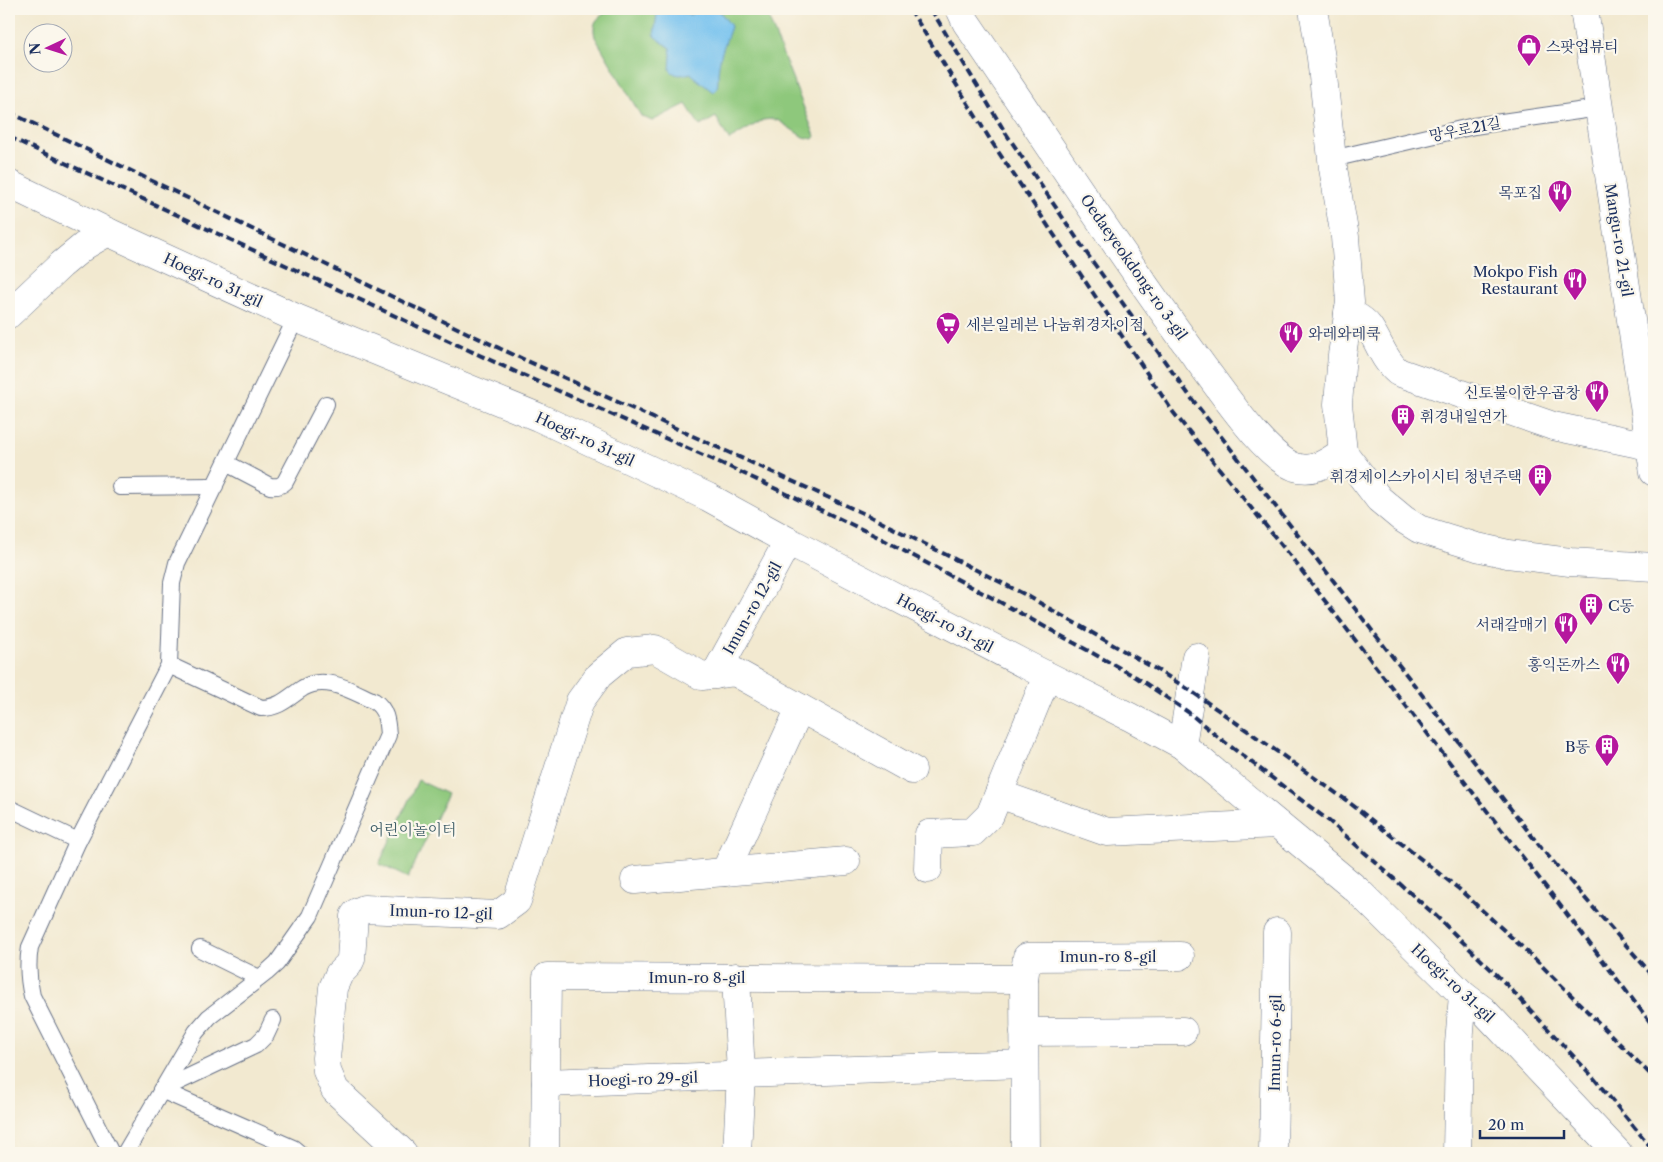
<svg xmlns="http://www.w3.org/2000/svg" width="1663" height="1162" font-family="'Libre Caslon Text','Noto Serif KR',serif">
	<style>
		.green { fill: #8ec87c; stroke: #547c6d }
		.water { fill: #74c1ee; stroke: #4878a6 }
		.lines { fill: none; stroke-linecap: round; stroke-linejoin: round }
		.lane-casing { stroke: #667086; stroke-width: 18 }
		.street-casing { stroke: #667086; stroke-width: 29 }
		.lane { stroke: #fff; stroke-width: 16 }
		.street { stroke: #fff; stroke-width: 28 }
		.rail { stroke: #1b2f5e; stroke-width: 4; stroke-dasharray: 8 4; stroke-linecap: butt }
		.labels { text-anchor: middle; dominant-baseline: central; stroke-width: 4.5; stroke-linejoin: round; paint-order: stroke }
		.poi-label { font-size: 15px; fill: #1b2f5e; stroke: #fbf7ec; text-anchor: end }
		.street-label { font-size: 15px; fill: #1b2f5e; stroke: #fbf7ec }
		.park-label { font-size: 15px; fill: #3e5d67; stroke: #fbf7ec }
	</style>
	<rect width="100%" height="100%" fill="#fbf7ec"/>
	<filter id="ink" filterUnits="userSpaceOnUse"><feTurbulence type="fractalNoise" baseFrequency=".02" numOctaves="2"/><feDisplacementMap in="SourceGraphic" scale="10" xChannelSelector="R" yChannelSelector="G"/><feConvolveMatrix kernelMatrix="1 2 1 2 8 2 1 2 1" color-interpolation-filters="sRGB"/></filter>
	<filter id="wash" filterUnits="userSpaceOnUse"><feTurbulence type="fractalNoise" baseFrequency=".0096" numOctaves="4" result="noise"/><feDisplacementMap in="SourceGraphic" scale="20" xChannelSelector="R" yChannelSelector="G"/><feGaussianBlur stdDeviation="1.12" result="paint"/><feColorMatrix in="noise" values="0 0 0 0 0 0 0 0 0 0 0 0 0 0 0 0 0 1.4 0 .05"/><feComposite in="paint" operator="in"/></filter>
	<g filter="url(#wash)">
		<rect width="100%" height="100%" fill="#f2e9d0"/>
		<!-- green -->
		<g class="green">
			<path d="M612,9h153l50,127 -2,3 -10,-2 -24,-16 -7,-2 -9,1 -34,20 -13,-23 -16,9 -14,-22 -34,17 -11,-5 -46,-79c-4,-17 4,-20 17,-28z"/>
			<path d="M418,780l29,14 -39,84 -29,-14z"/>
		</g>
		<!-- water -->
		<path class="water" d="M656,9h23l11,6 8,-6h20l13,17c-4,14 -10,25 -12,39 -2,8 0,16 -2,24l-4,3 -19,-15 -3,-4c-8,2 -15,4 -21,-3l1,-15 -1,-7 -16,-12 3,-22z"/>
	</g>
	<g filter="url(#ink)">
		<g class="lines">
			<defs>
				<g id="lane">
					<path d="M1332,159l142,-33 125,-18"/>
					<path d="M226,463l44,23c7,1 11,0 15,-4l41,-78"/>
					<path d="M120,487l95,-1"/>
					<path d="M9,808l69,33"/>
					<path d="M200,949l59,29"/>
					<path d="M161,1090l132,58 6,5"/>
					<path d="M161,1090l95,-45 10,-10 7,-15"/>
					<path d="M111,1153l-79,-157c-4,-17 -5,-31 -2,-49l48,-106 91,-176 3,-82 5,-20 119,-245"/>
					<path d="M125,1153l71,-121 13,-15 57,-44 11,-10 33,-47 78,-181c-1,-14 -2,-26 -14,-34 -21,-9 -48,-27 -71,-13 -14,9 -23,20 -42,20l-92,-43"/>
				</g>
				<g id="street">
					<path d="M960,9l6,13c79,116 155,233 238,346 20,26 61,88 91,99 20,6 32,-5 48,-15"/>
					<path d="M1313,9l8,49 12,110 12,69 5,65 -8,53 -4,49 5,48 36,47 24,20 16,10 58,18 31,7 62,8 84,5"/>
					<path d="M1584,9l70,463"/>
					<path d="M9,184l99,48 188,86 242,99 170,80 80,44 244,127 98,49 52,28 175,145 106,105 20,15 135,143"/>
					<path d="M1348,312c7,4 15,7 20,14 11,15 15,34 30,46l155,54 96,20"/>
					<path d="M9,314l52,-49 23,-19 24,-14"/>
					<path d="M715,675l73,-134"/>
					<path d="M1182,745l14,-88"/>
					<path d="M999,794l108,38 170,-8"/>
					<path d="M928,869l1,-35 44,-2 17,-17 57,-139"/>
					<path d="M725,872l75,-164"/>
					<path d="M635,880l211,-19"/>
					<path d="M736,977l5,97 -4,79"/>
					<path d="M1024,1032l159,-1"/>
					<path d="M546,1083l179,-7 16,-2 282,-10"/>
					<path d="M403,1153l-68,-63 -8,-19 -1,-13 7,-70 6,-14 9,-9 3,-6 3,-43 3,-4 7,-3 134,6 19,-14 63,-200 19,-26 28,-23 28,-3 47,27 33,-4 177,98"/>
					<path d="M545,1153l2,-176 477,2"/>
					<path d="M1025,1153l-1,-174 3,-22 153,-1"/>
					<path d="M1273,1153l4,-221"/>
					<path d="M1457,1153l2,-109 4,-49"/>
				</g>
			</defs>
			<!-- lane casing -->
			<use href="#lane" class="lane-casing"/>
			<!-- street casing -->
			<use href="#street" class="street-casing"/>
			<!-- lane -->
			<use href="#lane" class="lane"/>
			<!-- street -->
			<use href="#street" class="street"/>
			<!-- rail -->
			<g class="rail">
				<path d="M910,9l81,132 182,271 115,141 366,474"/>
				<path d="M931,9l74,123 85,126 102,141 350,450 112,128"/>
				<path d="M9,112l492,237 368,167 155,78 135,77 32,20 155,109 113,89 75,69 120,120"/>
				<path d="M9,137l507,235 205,91 155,73 122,65 138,76 52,35 30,25 111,84 106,94 71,69 86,92 62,75"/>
			</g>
		</g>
	</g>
	<!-- icons -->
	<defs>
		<symbol id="shop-pin" viewBox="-11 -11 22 30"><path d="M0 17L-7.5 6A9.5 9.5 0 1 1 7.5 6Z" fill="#b5179e" stroke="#fbf7ec"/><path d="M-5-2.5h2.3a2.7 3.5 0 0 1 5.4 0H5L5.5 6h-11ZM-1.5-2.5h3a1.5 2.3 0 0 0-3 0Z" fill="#fff"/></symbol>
		<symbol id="restaurant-pin" viewBox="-11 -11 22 30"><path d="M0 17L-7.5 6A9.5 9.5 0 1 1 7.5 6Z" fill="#b5179e" stroke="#fbf7ec"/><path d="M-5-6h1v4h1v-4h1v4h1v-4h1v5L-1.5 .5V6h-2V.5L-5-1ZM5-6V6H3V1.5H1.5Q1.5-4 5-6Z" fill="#fff"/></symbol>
		<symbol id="supermarket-pin" viewBox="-11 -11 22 30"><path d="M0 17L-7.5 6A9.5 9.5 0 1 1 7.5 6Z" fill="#b5179e" stroke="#fbf7ec"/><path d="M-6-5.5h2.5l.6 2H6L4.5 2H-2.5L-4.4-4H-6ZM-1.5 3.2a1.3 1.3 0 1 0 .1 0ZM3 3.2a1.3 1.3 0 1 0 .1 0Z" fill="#fff"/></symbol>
		<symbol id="building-pin" viewBox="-11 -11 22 30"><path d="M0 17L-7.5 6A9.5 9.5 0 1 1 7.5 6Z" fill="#b5179e" stroke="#fbf7ec"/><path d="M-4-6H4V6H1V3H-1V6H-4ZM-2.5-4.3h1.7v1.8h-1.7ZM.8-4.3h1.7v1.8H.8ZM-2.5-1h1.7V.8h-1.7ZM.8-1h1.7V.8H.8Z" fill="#fff"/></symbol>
	</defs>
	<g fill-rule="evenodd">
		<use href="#shop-pin" x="1515" y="32" width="28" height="38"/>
		<use href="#restaurant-pin" x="1546" y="178" width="28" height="38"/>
		<use href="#restaurant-pin" x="1561" y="266" width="28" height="38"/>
		<use href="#supermarket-pin" x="934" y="310" width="28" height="38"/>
		<use href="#restaurant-pin" x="1277" y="319" width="28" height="38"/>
		<use href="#restaurant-pin" x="1583" y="378" width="28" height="38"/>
		<use href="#building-pin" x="1389" y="402" width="28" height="38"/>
		<use href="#building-pin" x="1526" y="462" width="28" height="38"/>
		<use href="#building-pin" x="1577" y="591" width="28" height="38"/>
		<use href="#restaurant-pin" x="1552" y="610" width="28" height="38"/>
		<use href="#restaurant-pin" x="1604" y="650" width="28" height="38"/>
		<use href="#building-pin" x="1593" y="732" width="28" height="38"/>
	</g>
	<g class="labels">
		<!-- poi labels -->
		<g class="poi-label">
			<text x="1546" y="46" text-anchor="start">스팟업뷰티</text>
			<text x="1542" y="192">목포집</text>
			<text x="1558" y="271">Mokpo Fish<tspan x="1558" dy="17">Restaurant</tspan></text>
			<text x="966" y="324" text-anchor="start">세븐일레븐 나눔휘경자이점</text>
			<text x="1308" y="333" text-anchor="start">와레와레쿡</text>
			<text x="1580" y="392">신토불이한우곱창</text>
			<text x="1420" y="416" text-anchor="start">휘경내일연가</text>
			<text x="1522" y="476">휘경제이스카이시티 청년주택</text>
			<text x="1608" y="605" text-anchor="start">C동</text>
			<text x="1548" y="624">서래갈매기</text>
			<text x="1600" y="664">홍익돈까스</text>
			<text x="1590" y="746">B동</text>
		</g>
		<!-- street labels -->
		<g class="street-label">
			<text transform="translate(1465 129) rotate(-11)">망우로21길</text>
			<text transform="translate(1619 240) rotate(81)">Mangu-ro 21-gil</text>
			<text transform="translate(1134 267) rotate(55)">Oedaeyeokdong-ro 3-gil</text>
			<text transform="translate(213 280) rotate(25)">Hoegi-ro 31-gil</text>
			<text transform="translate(585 439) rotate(25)">Hoegi-ro 31-gil</text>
			<text transform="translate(752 608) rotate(-61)">Imun-ro 12-gil</text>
			<text transform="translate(945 623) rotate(28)">Hoegi-ro 31-gil</text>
			<text transform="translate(441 912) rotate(2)">Imun-ro 12-gil</text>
			<text x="1108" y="956">Imun-ro 8-gil</text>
			<text x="697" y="977">Imun-ro 8-gil</text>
			<text transform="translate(1453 983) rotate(43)">Hoegi-ro 31-gil</text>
			<text transform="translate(1275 1043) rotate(-89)">Imun-ro 6-gil</text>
			<text transform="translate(643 1079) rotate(-2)">Hoegi-ro 29-gil</text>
		</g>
		<!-- park labels -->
		<g class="park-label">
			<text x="413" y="829">어린이놀이터</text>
		</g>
	</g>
	<!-- margin -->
	<rect width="1663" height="1162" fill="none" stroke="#fbf7ec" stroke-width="30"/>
	<!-- north arrow -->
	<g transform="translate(48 48) rotate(266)"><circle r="24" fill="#fbf7ec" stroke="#a1a7b3"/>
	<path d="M0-4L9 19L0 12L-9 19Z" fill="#b5179e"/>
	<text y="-8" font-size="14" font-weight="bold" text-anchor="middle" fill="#1b2f5e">N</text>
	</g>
	<!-- scale -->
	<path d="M1480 1130v8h84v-8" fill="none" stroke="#1b2f5e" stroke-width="2.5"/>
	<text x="1488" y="1130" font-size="15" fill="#1b2f5e" stroke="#fbf7ec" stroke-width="4" paint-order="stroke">20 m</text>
</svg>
